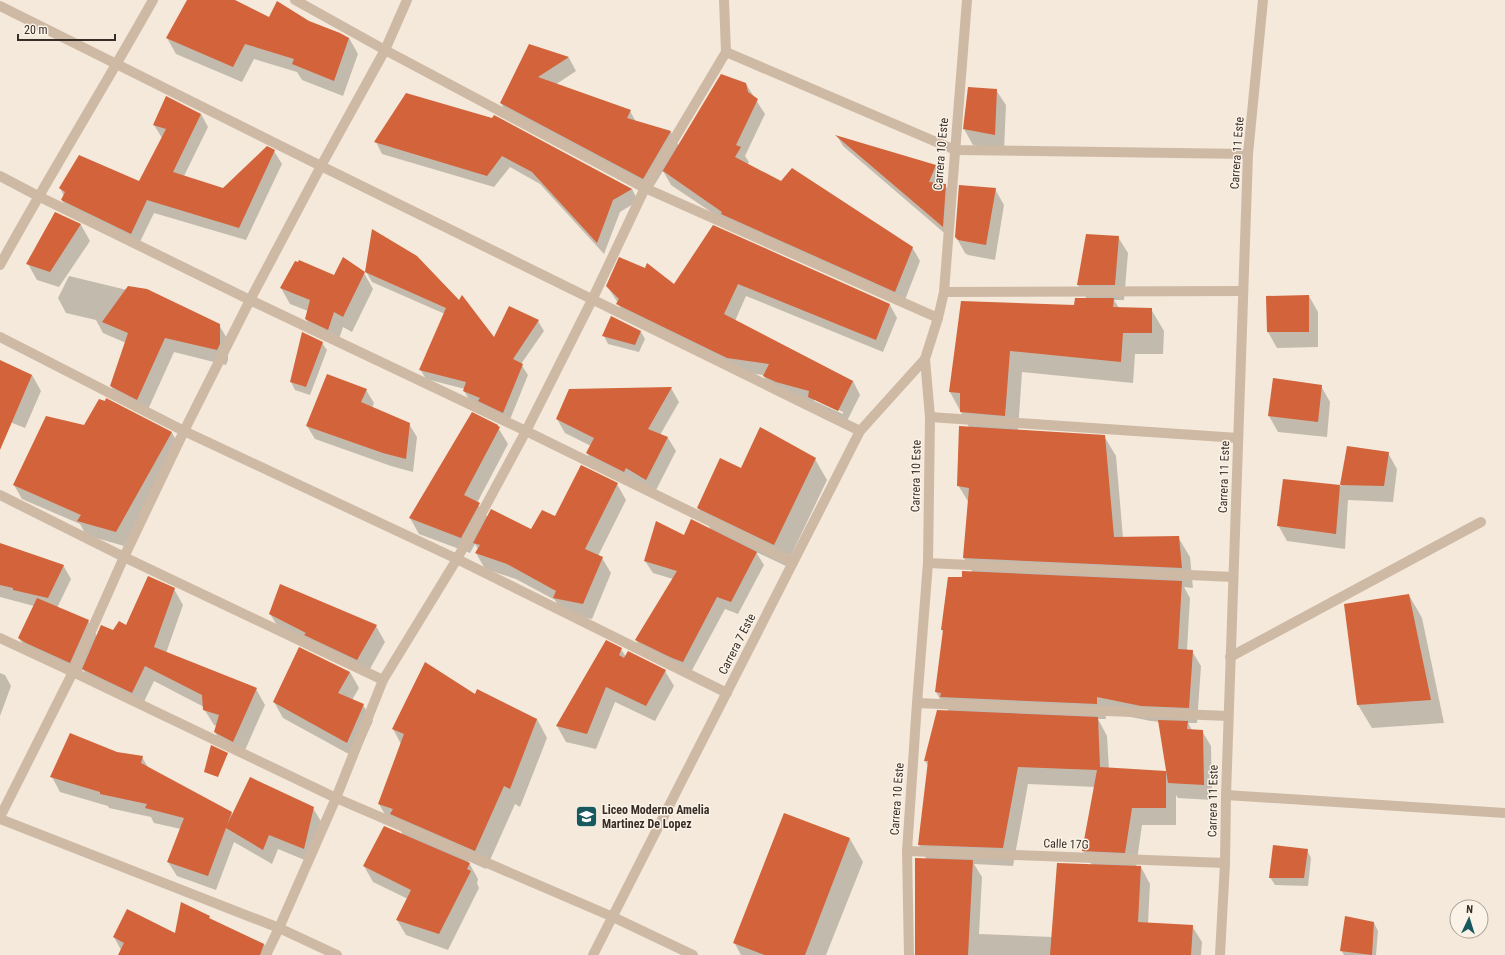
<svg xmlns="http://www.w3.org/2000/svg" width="1505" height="955" font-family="'Roboto Condensed',sans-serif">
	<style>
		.shadow { fill: #0003; fill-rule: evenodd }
		.building { fill: #d2633a }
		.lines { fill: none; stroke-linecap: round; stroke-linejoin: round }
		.minor { stroke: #ceb9a5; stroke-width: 10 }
		.labels { text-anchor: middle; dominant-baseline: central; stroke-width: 3; stroke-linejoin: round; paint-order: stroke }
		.street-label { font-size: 12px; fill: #392d27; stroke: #fbf3e7 }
		.poi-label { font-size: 12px; font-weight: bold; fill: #392d27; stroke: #fbf3e7; text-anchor: start }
	</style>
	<rect width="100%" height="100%" fill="#f4e9da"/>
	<!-- shadow -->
	<g class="shadow">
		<path d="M188,0h45l36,18 39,3 41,17 9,16 -15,42 -41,-16 -5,-8 -43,-13 -12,23 -66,-28 -9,-16z"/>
		<path d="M529,45l40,13 7,13 -21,14 75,26 6,11 35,10 8,14 67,-62 19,30 -20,42 4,6 -2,3 165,82 8,14 -17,44 -177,-83 -55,-37 -8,-14 -13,21 -142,-75 -7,-14z"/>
		<path d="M996,90l10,15 -2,45 -31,-5 -9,-16z"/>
		<path d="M201,114l7,13 -24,49 39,13 51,-38 8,13 -36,76 -92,-27 -16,33 -69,-33 -7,-13 2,-4 -4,-8 80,-5 22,-45 -8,-13z"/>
		<path d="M494,116l138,73 6,12 -18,11 -16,42 -64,-70 -30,-17 -16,20 -112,-33 -6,-12 117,-23z"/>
		<path d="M837,136l98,30 7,12 -3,6 6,1 7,11 -3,41 -106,-91z"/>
		<path d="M995,189l9,16 -9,55 -27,-5 -3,-2 -9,-16z"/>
		<path d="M55,213l26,12 9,16 -31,46 -22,-7 -9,-16z"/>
		<path d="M714,227l176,78 7,13 -14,34 -137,-56 -11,25 118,60 7,14 -14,28 -75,-34 -8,-14 -28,-4 -110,-54 -7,-14 -11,-17h67zM814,399l29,13v2l-29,-13z"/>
		<path d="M373,231l122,108 43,-18 6,10 -23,33 7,11 -19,47 -39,-21 -6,-10 1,-2 -39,-10 -6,-10 25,-55 -73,-32 -6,-10z"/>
		<path d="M1118,237l10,16 -4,47h-10l5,8 32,1 13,22 -1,23h-28l-2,29 -111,-11 -4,58 86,6 12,20 7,82 55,-1 12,20 3,31 -9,-1 6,11 -3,52 5,1 9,15 -4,57h-9l4,7 10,1 9,15 1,54 -34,-2 -2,-3v30h-34l-6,42h5l9,17 -2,39 44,3 10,16 -1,13h-285l11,-95 -8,-15 10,-78 -4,-6 24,-49 -2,-4h-2l-9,-16 8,-58 -2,-4 6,-52h14l11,-5 -9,-15 5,-55 -11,-18 11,-58 -19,-35 137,-93 -9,-14zM1105,712l46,9 9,1 7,50 -58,-3 -2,-33 -9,-17h8zM1028,784l67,3 -12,64 9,14 -40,72 -73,-3 3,-57 -8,-13 39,2z"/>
		<path d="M364,273l9,16 -21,43 -9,-5 -6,18 -22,-10 -9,-16 2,-8 -18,-7 -9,-16 54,-11z"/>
		<path d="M69,276l58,14 92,35 9,15v20l-2,5 -52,-13 -28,62 -26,-13 -9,-15 15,-43 -23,-10 -7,-13 -30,-7 -8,-15z"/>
		<path d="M1309,296l9,16v35l-41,1 -9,-16z"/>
		<path d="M641,332l4,7 -6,13 -31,-8 -4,-8z"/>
		<path d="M322,343l5,7 -17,45 -15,-5 -4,-8z"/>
		<path d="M0,361l32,14 9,16 -16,37 -25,-10z"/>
		<path d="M1321,386l9,16 -3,35 -49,-5 -9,-16z"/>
		<path d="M671,388l8,14 -19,33 8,3 8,13 -22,43 -59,-27 -8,-14 4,-7 -26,-13 -8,-14z"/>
		<path d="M366,390l8,13 -2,5 37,16 8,13 -4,35 -22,-6 -76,-27 -8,-13z"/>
		<path d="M106,400l66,33 8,14 -56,99 -38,-11 -6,-11 -58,-25 -8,-14 70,-59z"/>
		<path d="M472,414l25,12 11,18 -31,59 11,15 43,13 86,-47 9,16 -28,56 4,2 9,15 -19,46 -29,-5 -8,-14 -39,-21 -31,-10 -9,-16 2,-4 -3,-5 -5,9 -51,-19 -9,-16z"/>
		<path d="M1348,447l40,6 9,16 -4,33 -45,-2 -3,49 -58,-8 -9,-16 6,-45 57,6z"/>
		<path d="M815,459l12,21 -41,86 -30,-14 8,13 -26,49 -13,-5 -35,65 -47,-21 -7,-13 37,-61 -20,-6 -8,-12 39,-25 27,-6 -13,-22 44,-38z"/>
		<path d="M0,544l63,21 8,14 -14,29 31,13 9,15 30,-10 47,-37 9,16 -17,48 90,36 9,16 -23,52 -18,-9 -9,-16 2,-6 -3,-1 -10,-16v-2l-50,-26 -13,27 -49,-23 -9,-16 -4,9 -51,-25 -9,-15 15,-32 -34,-9z"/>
		<path d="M281,585l95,41 9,16 -19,34 -86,-46 -10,-16z"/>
		<path d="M1409,595l13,23 22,105 -72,5 -14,-23z"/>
		<path d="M606,642l15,7 5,8 39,14 9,15 -19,35 -40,-19 -19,47 -30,-7 -9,-16z"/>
		<path d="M350,672l9,16 -7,12 11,5 10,16 -17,37 -73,-40 -9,-16z"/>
		<path d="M0,673l5,2 6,11 -11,30z"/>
		<path d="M475,695l62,24 10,19 -27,69 -5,-3 -29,65 -18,-8 10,18 -1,4 2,5 -31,62 -42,-15 -9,-15 11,-21 -35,-17 -9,-16 39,-31 -5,-10 -8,-2 -11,-19 22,-60 -8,-15z"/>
		<path d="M117,753l25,4 7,12 82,43 1,3 81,-7 9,15 -10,40 -34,-14 -6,15 -38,-22 -18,48 -39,-14 -9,-14 13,-33 -27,-6 -3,-6 -42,-9 -1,-2 -48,-14 -8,-15z"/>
		<path d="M784,814l66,25 13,23 -37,93h-85l-7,-13z"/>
		<path d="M1307,850l4,8 -3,28 -33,-1 -5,-8z"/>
		<path d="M209,917l1,2 54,25 6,11h-151l2,-5 -7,-13 61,-2z"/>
		<path d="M1374,923l4,8 -2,24h-32l-3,-5z"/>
	</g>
	<!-- building -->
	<g class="building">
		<path d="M187,0h48l34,17 8,-16 32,20 31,12 9,5 -15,43 -42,-17 2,-5 -49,-15 -12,23 -67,-29z"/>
		<path d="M529,44l40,13 -31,20 93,33 -4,8 44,13 -28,48 -143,-76z"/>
		<path d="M721,74l25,9 2,9 10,7 -22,46 5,2 -6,10 46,24 11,-13 121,79 -18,45 -174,-78 1,-2 -59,-41 -1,1z"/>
		<path d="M968,87l29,2 -2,46 -32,-6z"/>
		<path d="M406,93l86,25 2,-3 138,74 -19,11 -16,43 -65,-71 -30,-16 -15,20 -113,-34z"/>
		<path d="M166,96l35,18 -28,58 50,16 44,-42 8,4 -36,78 -92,-28 -16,34 -70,-34 4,-8 -6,-4 20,-33 60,26 27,-52 -13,-4z"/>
		<path d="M835,135l101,30 -7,17 17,2 -3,43z"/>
		<path d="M959,185l37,3 -10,57 -28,-5 -3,-3z"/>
		<path d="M55,212l26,12 -31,48 -24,-8z"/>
		<path d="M713,225l177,79 -14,36 -138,-56 -14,30 129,67 -15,30 -30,-14 1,-6 -33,-9 -13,-6 6,-12 -42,-6 -111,-54 3,-5 -13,-13 13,-29 26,11 2,-5 27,21z"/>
		<path d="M372,229l45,27 42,44 3,-5 32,42 15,-31 30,14 -26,39 10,5 -20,49 -25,-12 2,-3 -17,-7 3,-9 -47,-12 27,-62 -81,-36z"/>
		<path d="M1086,234l33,2 -4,49h-38z"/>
		<path d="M343,257l22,15 -22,45 -9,-5 -6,18 -23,-11 5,-19 -30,-12 15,-27 3,1 1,-2 35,15z"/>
		<path d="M128,286l19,3 73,35v20l-3,6 -52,-12 -28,62 -27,-14 18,-53 -26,-11z"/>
		<path d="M1309,295v37h-42l-1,-36z"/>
		<path d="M1075,298h39l-1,9 39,1v25h-29l-2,29 -111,-11 -5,65 -45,-4v-19l-11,-1 12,-91 113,4z"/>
		<path d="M611,316l30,15 -6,14 -33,-9z"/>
		<path d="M302,332l21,10 -17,45 -16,-5z"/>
		<path d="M0,360l32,15 -32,75z"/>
		<path d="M327,374l40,15 -6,13 49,21 -4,36 -23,-6 -77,-27z"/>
		<path d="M1273,378l49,7 -4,37 -50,-6z"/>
		<path d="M672,387l-24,42 20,8 -22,43 -20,-12 -2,4 -38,-19 8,-15 -38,-19 13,-30z"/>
		<path d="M106,398l66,34 -56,100 -39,-11 4,-6 -68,-30 33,-69 38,9 15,-26 6,2z"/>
		<path d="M472,412l26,13v1l2,1 -36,68 16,8 -19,35 -52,-20z"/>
		<path d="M959,426l146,9 9,102 65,-1 3,32 -219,-10 6,-70 -12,-2z"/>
		<path d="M760,427l56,31 -42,87 -77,-37 23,-50 21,10z"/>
		<path d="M1347,446l42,6 -5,34 -44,-1z"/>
		<path d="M581,465l37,18 -33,66 18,8 -20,47 -30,-6 3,-7 -49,-27 -32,-11 5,-8 -7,-2 18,-34 40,20 11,-19 13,6z"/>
		<path d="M1283,479l57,6 -4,49 -59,-8z"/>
		<path d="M691,519l66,33 -26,50 -14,-5 -34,65 -11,-4 -37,-18 42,-69 -33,-10 12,-40 28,14z"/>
		<path d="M0,543l64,22 -16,33 -35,-8v-2l-13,-3z"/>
		<path d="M962,571l220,10 -4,68 15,1 -4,58 -48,-2 -44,-9v7l-157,-7 1,-4 -6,-1 8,-62h-2l7,-53h14z"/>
		<path d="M148,576l27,12 -21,59 103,41 -24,54 -19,-10 5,-17 -16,-5 -1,-15 -57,-29 -13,27 -50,-24 19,-44 12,5 6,-9 7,4z"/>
		<path d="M280,584l97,41 -20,35 -53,-25 2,-2 -37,-19z"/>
		<path d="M1409,594l22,106 -74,5 -13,-101z"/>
		<path d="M37,598l52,22 -19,43 -44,-20 -8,-5z"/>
		<path d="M606,640l16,8 -3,7 5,3 4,-7 38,19 -20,36 -40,-19 -19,47 -31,-8z"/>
		<path d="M299,647l51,25 -12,21 26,11 -17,39 -74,-41z"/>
		<path d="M425,662l50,32 2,-5 60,30 -27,70 -6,-3 -29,65 -85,-37 3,-5 -15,-5 26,-70 -12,-5z"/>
		<path d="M937,710l161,7 2,50 66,4v37h-34l-7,45 -43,-2 15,-81 -79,-3 -15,81 -85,-3 10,-84h-4z"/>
		<path d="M1158,720l30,1 -1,8 16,1 1,55 -36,-2z"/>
		<path d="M70,733l47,19 26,4 -2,7 91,49 -5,13 23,-48 64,30 -10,42 -35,-14 -6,15 -37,-22 -18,48 -41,-14 17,-44 -39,-10 2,-4 -47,-10v-2l-50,-15z"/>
		<path d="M211,745l17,8 -10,24 -14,-5z"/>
		<path d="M784,813l66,25 -45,117h-40l-32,-12z"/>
		<path d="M384,826l86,37 -3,6 4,2 -32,63 -43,-14 15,-30 -48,-24z"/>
		<path d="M1273,845l35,4 -4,29h-35z"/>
		<path d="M915,858l58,2 -5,95h-53z"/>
		<path d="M1057,863l84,3 -3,56 55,3 -2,30h-141z"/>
		<path d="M181,902l29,14 -1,2 55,26 -4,11h-142l6,-12 -11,-6 14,-28 48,24z"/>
		<path d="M1345,916l29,6 -2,33 -32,-4z"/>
	</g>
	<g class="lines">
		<!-- minor -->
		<g class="minor">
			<path d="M295,0l90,50 260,138 293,130"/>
			<path d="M0,6l321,160 539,265"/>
			<path d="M726,52l229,98 293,4"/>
			<path d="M0,176l38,20 212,104 276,131 267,131"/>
			<path d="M0,265c49,-89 103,-176 153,-265"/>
			<path d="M944,292l299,-1"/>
			<path d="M0,337l184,94 273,128 270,134"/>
			<path d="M930,417l308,21"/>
			<path d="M0,495l124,62 259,123"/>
			<path d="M928,563l305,14"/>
			<path d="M0,638l73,34 263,126 277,119 80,38"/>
			<path d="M1230,657l251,-135"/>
			<path d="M917,703l311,13"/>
			<path d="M1226,795l279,18"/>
			<path d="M0,817l73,-145 51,-115 60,-126 66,-131 71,-134 64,-116 22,-50"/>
			<path d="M0,819l279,109 58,27"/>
			<path d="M907,851l318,12"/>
			<path d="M266,955l13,-27 57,-130 47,-118 74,-121 69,-128 66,-131 53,-112 81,-136 -2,-52"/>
			<path d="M593,955l267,-524 65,-72"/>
			<path d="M909,955l-2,-104 10,-148 11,-140 2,-146 -5,-58 13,-41 6,-26 23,-292"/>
			<path d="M1220,955l5,-92 1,-68 22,-641 15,-154"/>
		</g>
	</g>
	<!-- icons -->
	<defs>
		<symbol id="school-square" viewBox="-11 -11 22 22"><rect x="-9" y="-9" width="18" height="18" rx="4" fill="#18585f" stroke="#fbf3e7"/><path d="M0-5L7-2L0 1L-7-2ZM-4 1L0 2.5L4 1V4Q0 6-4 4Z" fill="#fff"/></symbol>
	</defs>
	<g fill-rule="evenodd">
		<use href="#school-square" x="574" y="804" width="25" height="25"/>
	</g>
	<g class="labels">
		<!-- street labels -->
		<g class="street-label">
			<text transform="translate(1237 153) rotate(-86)">Carrera 11 Este</text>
			<text transform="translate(941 154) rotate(-85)">Carrera 10 Este</text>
			<text transform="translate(916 476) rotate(-89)">Carrera 10 Este</text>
			<text transform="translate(1224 477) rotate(-88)">Carrera 11 Este</text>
			<text transform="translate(737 644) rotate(-63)">Carrera 7 Este</text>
			<text transform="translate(897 799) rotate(-86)">Carrera 10 Este</text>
			<text transform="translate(1213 801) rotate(-89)">Carrera 11 Este</text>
			<text transform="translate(1066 844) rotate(2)">Calle 17G</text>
		</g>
		<!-- poi labels -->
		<g class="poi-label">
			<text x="602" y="810">Liceo Moderno Amelia<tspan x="602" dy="14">Martinez De Lopez</tspan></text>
		</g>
	</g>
	<!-- north arrow -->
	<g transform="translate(1469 919) rotate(4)"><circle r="19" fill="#fbf3e7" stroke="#ada49a"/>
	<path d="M0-3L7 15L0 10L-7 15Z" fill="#18585f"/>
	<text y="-6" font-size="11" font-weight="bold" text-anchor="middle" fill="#392d27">N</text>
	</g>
	<!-- scale -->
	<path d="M18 34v6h97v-6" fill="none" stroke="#392d27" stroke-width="2"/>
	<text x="24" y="34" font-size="12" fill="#392d27" stroke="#fbf3e7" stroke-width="3" paint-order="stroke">20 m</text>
</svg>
